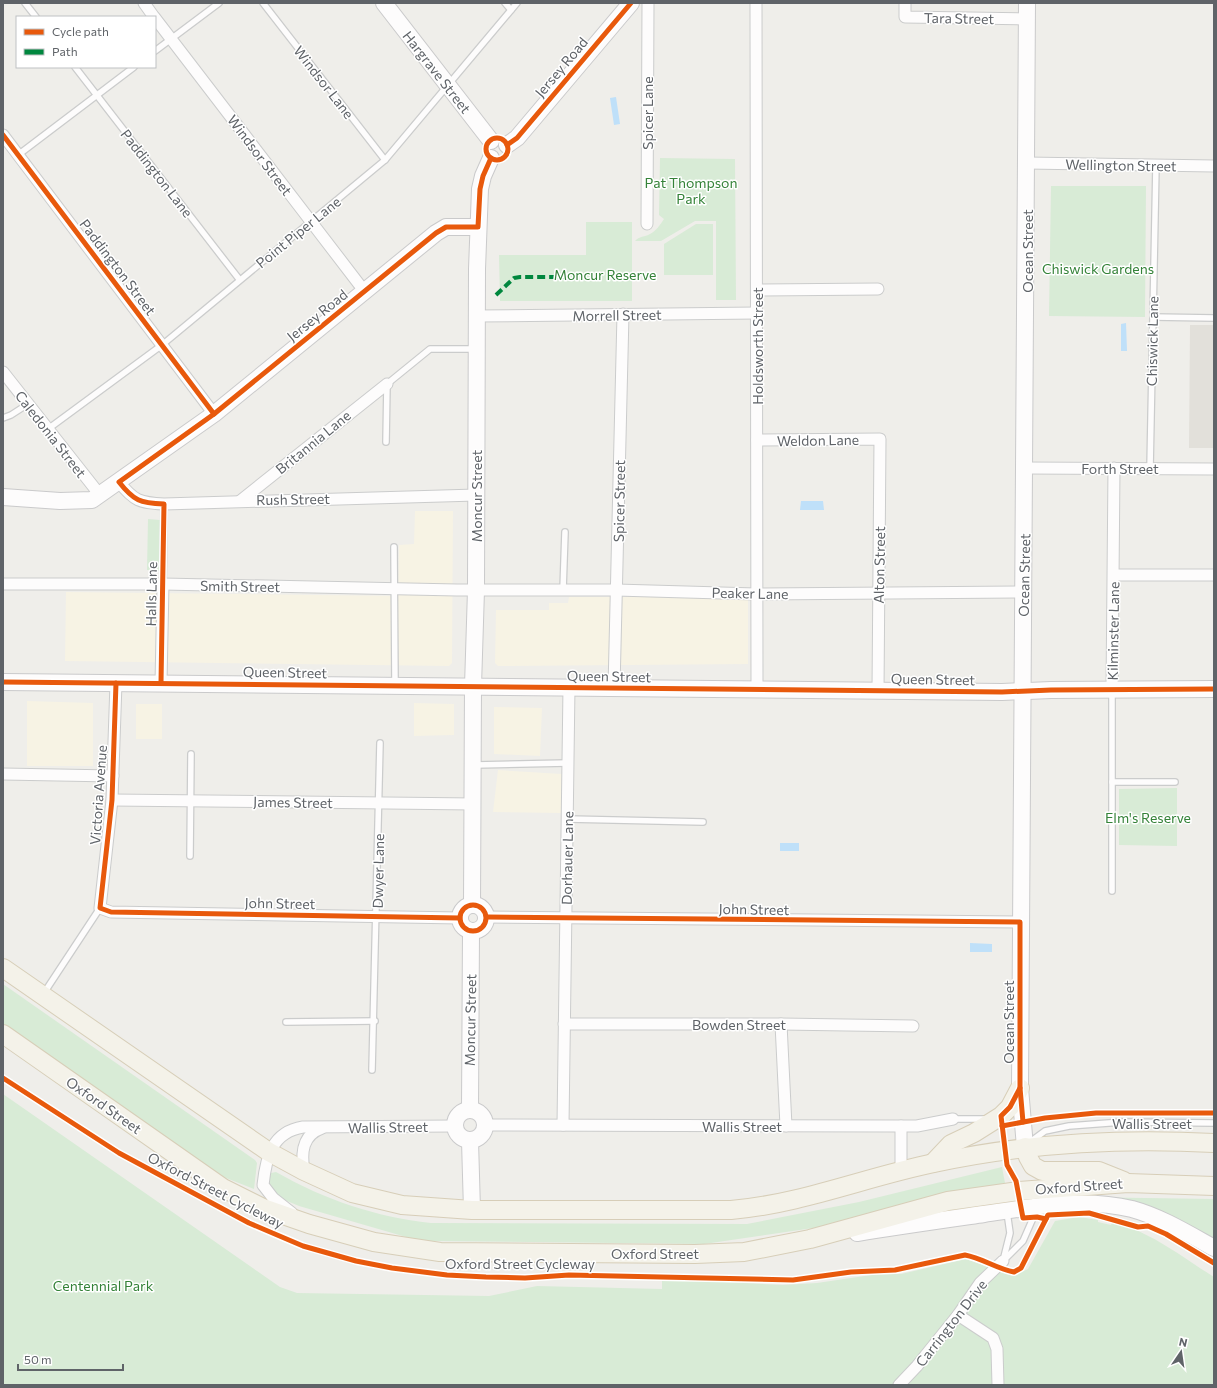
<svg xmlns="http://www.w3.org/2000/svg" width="1217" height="1388" font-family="Commissioner,sans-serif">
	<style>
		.commercial { fill: #f7f3e4 }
		.education { fill: #e2e0da }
		.green { fill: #d8ebd6 }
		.water { fill: #bfe0f9 }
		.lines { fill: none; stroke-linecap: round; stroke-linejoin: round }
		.lane-casing { stroke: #cbcccc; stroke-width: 8 }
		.street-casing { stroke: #cbcccc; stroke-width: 13 }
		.secondary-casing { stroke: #cacacb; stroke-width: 18 }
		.primary-casing { stroke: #d7ceb8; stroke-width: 20 }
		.lane { stroke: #fdfcfc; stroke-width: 5.5 }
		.street { stroke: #fdfcfc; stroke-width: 11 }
		.secondary { stroke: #fdfcfc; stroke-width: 16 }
		.primary { stroke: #f4f2e9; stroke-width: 18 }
		.quiet { stroke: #00873e; stroke-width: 4; stroke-dasharray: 8 4; stroke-linecap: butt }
		.cycleway-casing { stroke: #fff; stroke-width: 8 }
		.cycleway { stroke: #e8590c; stroke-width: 5 }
		.labels { text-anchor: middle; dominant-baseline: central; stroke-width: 3; stroke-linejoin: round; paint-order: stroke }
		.street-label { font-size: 14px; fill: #5f6368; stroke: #fff }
		.park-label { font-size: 14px; fill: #348238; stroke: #fff }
	</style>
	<rect width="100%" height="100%" fill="#efeeea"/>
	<!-- commercial -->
	<g class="commercial">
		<path d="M415,511h38l-1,152 -3,3 -384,-5 1,-69 332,4 1,-51 15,-1z"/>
		<path d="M569,597h179v67l-250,2 -3,-3 1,-53h53v-7h19z"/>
		<path d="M27,701l66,2v63h-66z"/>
		<path d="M414,703l40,1v31l-40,1z"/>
		<rect x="136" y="704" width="26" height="35"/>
		<path d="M494,707l48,1 -2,48 -46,-2z"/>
		<path d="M498,770l64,4 -1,39 -68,-1z"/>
	</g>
	<!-- education -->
	<path class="education" d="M1190,325h24v123h-25z"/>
	<!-- green -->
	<g class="green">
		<path d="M660,158l75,1 1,141h-20v-79h-21l-34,20h-26c4,-5 10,-4 15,-7 6,-3 10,-9 14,-15l-5,-4z"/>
		<path d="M1051,186h95l-1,131 -96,-1z"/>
		<path d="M586,222h46v79h-132l-1,-46h87z"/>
		<path d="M696,224h17v51h-49v-31z"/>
		<path d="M148,519l12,1 -1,51 -12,-1z"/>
		<path d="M1177,788v58l-58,-1v-56z"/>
		<path d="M3,984l252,176 2,3 -3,26 -33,-13 -218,-152z"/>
		<path d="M3,1094l277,193 17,6 192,3 48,-10 125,3v-10l121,6 34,-2 61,-9h23l65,-15 47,17 15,-7 27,-48 24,-4 19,3v2l13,3 1,-3c38,9 70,35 102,55v108h-1211z"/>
		<path d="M1002,1167l3,16 -185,44 -116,17 -273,-3 -18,-2 -114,-33 -19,-8 -12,-14 3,-11 5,-1c49,28 100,45 155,51l316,1 112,-22z"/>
		<path d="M1076,1197l138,2v44z"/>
	</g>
	<!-- water -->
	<g class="water">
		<path d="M616,97l4,27 -6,1 -4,-27z"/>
		<path d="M1126,323l1,28h-6v-27z"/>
		<path d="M801,501h22l1,9h-24z"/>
		<rect x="780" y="843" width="19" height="8"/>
		<path d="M970,943l22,1v8h-22z"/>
	</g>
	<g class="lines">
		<defs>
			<g id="lane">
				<path d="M25,3l11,14"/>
				<path d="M263,3l122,157"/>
				<path d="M505,3l6,7"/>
				<path d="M155,51l64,-48"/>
				<path d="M75,67l164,212"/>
				<path d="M18,155l116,-88"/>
				<path d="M1153,317l61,1"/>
				<path d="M3,418l8,-3 17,-11"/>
				<path d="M48,429l114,-84 223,-185 132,-157"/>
				<path d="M386,442l1,-58 43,-35h45"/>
				<path d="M1150,469l6,-304"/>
				<path d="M394,547l1,138"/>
				<path d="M163,584l1,-80"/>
				<path d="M563,590l2,-58"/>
				<path d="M1112,692v199"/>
				<path d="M475,765l93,-2"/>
				<path d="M1112,782h63"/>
				<path d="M568,819l135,3"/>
				<path d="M190,856l1,-102"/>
				<path d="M44,993l56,-85"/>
				<path d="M286,1022l89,-1"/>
				<path d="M372,1070l8,-327"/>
				<path d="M953,1119h33"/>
				<path d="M1030,1142l15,-11 24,-5 53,-4 92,1"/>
				<path d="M1003,1261l20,-20 14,-32"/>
				<path d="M1003,1261l7,-28 -3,-21"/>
			</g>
			<g id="street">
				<path d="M144,3l10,14"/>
				<path d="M756,3l1,687"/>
				<path d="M905,3v14l122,2"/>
				<path d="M155,18l210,274"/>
				<path d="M3,135l211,279"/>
				<path d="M1027,163l187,3"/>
				<path d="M647,224l1,-221"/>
				<path d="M757,290l121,-1"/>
				<path d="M476,316l281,-3"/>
				<path d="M3,372l97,123"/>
				<path d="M757,440l123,-1 -2,252"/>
				<path d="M1025,468l189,1"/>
				<path d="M119,482c15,19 21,21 45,22l312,-9"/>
				<path d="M240,501l147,-117"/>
				<path d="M1114,575h100"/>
				<path d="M3,584h160l294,6h159l140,4 268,-2"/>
				<path d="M116,683l-4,117 -12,108 11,4 349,6"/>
				<path d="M161,683l2,-99"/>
				<path d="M614,688l9,-374"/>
				<path d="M1112,690l2,-222"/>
				<path d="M3,774l110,2"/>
				<path d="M112,800l362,4"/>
				<path d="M487,917l533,5"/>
				<path d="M564,1024h217l132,2"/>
				<path d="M781,1024l5,102"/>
				<path d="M486,1125l415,1h16l36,-7"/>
				<path d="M563,1125l6,-438"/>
				<path d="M901,1126v45"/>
				<path d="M304,1171c-3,-18 -2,-36 18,-43"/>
				<path d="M292,1213l-19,-15 -10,-13c3,-28 9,-53 40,-58l152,-1"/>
				<path d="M958,1315l35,23 4,11 1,36"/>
				<path d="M899,1385l18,-19 41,-51 22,-32 23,-22"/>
			</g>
			<g id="secondary">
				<path d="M384,3l107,138"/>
				<path d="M507,145l10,-7 114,-135"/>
				<path d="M3,497l57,4 32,-1 122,-86 222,-181 10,-6h32"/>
				<path d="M3,682l999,10 49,-2 163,-1"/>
				<circle cx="473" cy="918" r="13"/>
				<path d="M472,905l1,-219 3,-96 1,-321 3,-80 3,-13 8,-18"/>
				<circle cx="470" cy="1125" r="15"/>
				<path d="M470,1110l1,-179"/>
				<path d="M470,1141l2,69"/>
				<path d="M1025,1147l-5,-59 7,-1085"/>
				<path d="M857,1233c42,-7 85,-13 127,-19 49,-7 98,-17 148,-5 29,8 55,24 82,39"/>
			</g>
			<g id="primary">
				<path d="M3,968l266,184 35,19 48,22 50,12 70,5h259c70,-6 135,-33 203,-47 93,-20 185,-25 280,-20"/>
				<path d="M3,1034l220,154 40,20 46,16 65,18 66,10 255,2 49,-2 66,-13 138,-38 71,-10 109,-8 86,3"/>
				<path d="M1025,1147l3,10 5,9 9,5h57l25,10"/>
				<path d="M933,1163l18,-19 23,-11 27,-17 9,-9 10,-19"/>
			</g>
		</defs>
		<!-- lane casing -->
		<use href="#lane" class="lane-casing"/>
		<!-- street casing -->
		<use href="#street" class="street-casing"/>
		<!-- secondary casing -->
		<use href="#secondary" class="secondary-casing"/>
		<!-- primary casing -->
		<use href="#primary" class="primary-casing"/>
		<!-- lane -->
		<use href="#lane" class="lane"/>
		<!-- street -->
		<use href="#street" class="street"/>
		<!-- secondary -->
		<use href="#secondary" class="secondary"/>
		<!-- primary -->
		<use href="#primary" class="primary"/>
		<!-- quiet -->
		<path class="quiet" d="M496,295l18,-17 6,-1h44"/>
		<defs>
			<g id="cycleway">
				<path d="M3,135l211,279"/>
				<circle cx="497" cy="149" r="11"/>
				<path d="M507,145l10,-7 114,-135"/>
				<path d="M3,682l999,10 49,-2 163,-1"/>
				<path d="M116,683l-4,117 -12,108 11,4 349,6"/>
				<path d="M161,683l3,-179c-24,-1 -30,-3 -45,-22l95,-68 222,-181 10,-6h32l2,-38 3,-13 8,-18"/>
				<circle cx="473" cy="918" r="13"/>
				<path d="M487,917l533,5v166l3,34"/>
				<path d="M3,1078l116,75 130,70 54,23 53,15 36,7 55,7 39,2 39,1 44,-3 224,5 58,-8 44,-2 70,-15c17,3 32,14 49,17l7,-4 27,-53 41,-2 49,14 10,-1 18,8 48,29"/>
				<path d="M1020,1088l-10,19 -9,9 6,49 9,16 7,37 14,-1 9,2"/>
				<path d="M1002,1126l43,-8 51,-5h118"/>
			</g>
		</defs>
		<!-- cycleway casing -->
		<use href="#cycleway" class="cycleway-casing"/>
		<!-- cycleway -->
		<use href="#cycleway" class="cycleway"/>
	</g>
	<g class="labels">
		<!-- street labels -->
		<g class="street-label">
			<text transform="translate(959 18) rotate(1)">Tara Street</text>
			<text transform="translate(561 67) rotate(-50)">Jersey Road</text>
			<text transform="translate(437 72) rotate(52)">Hargrave Street</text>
			<text transform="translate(324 82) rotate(52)">Windsor Lane</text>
			<text transform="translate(647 113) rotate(-90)">Spicer Lane</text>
			<text transform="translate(260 155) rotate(53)">Windsor Street</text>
			<text transform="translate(1121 165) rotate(1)">Wellington Street</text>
			<text transform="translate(157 173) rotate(52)">Paddington Lane</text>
			<text transform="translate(298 232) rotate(-39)">Point Piper Lane</text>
			<text transform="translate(1027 251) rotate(-90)">Ocean Street</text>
			<text transform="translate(118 267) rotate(53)">Paddington Street</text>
			<text transform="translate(317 315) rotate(-39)">Jersey Road</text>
			<text transform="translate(617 315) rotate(-1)">Morrell Street</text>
			<text transform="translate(1152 341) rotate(-89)">Chiswick Lane</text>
			<text transform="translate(757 346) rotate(-90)">Holdsworth Street</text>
			<text transform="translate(51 434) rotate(52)">Caledonia Street</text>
			<text transform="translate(818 440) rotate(-1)">Weldon Lane</text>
			<text transform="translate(313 442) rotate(-39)">Britannia Lane</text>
			<text x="1120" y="468">Forth Street</text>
			<text transform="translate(476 496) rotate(-90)">Moncur Street</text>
			<text transform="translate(293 499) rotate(-1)">Rush Street</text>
			<text transform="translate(619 501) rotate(-89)">Spicer Street</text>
			<text transform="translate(879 565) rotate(-89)">Alton Street</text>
			<text transform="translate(1024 575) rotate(-89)">Ocean Street</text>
			<text transform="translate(240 586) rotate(1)">Smith Street</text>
			<text transform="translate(750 593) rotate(1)">Peaker Lane</text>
			<text transform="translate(151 594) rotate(-89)">Halls Lane</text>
			<text transform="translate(1113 631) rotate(-89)">Kilminster Lane</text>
			<text transform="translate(285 672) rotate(1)">Queen Street</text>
			<text transform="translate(609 676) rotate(1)">Queen Street</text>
			<text transform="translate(933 679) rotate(1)">Queen Street</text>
			<text transform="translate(98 795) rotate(-86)">Victoria Avenue</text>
			<text transform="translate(293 802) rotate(1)">James Street</text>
			<text transform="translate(567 858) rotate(-89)">Dorhauer Lane</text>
			<text transform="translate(378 871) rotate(-89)">Dwyer Lane</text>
			<text transform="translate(280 903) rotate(1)">John Street</text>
			<text transform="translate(754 909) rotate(1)">John Street</text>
			<text transform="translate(470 1020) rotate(-89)">Moncur Street</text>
			<text transform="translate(1008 1022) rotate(-90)">Ocean Street</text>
			<text x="739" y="1024">Bowden Street</text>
			<text transform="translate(104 1105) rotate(35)">Oxford Street</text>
			<text x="1152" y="1123">Wallis Street</text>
			<text x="742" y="1126">Wallis Street</text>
			<text transform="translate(388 1127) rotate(-1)">Wallis Street</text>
			<text transform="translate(1079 1186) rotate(-4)">Oxford Street</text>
			<text transform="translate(216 1190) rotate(27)">Oxford Street Cycleway</text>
			<text x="655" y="1253">Oxford Street</text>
			<text x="520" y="1263">Oxford Street Cycleway</text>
			<text transform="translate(951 1323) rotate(-52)">Carrington Drive</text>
		</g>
		<!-- park labels -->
		<g class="park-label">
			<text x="691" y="182">Pat Thompson<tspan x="691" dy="16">Park</tspan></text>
			<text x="1098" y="268">Chiswick Gardens</text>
			<text x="605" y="274">Moncur Reserve</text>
			<text x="1148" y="817">Elm's Reserve</text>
			<text x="103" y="1285">Centennial Park</text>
		</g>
	</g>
	<!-- border -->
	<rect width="1217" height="1388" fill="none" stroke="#5f6368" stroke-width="8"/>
	<!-- legend -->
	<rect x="16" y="16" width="140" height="52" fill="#ffffff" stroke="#bfc1c3"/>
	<rect x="24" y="29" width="20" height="6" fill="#e8590c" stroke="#bfc1c3"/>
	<text x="52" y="36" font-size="12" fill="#5f6368">Cycle path</text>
	<rect x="24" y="49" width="20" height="6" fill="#00873e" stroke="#bfc1c3"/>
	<text x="52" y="56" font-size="12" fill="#5f6368">Path</text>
	<!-- north arrow -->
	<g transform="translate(1181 1352) rotate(13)" stroke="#ffffff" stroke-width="3" paint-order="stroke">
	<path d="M0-3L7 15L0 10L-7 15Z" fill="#5f6368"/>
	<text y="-6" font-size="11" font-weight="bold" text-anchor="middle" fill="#5f6368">N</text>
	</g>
	<!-- scale -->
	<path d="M18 1364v6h105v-6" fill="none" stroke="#5f6368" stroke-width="2"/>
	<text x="24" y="1364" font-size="12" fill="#5f6368" stroke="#ffffff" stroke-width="3" paint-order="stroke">50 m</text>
</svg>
